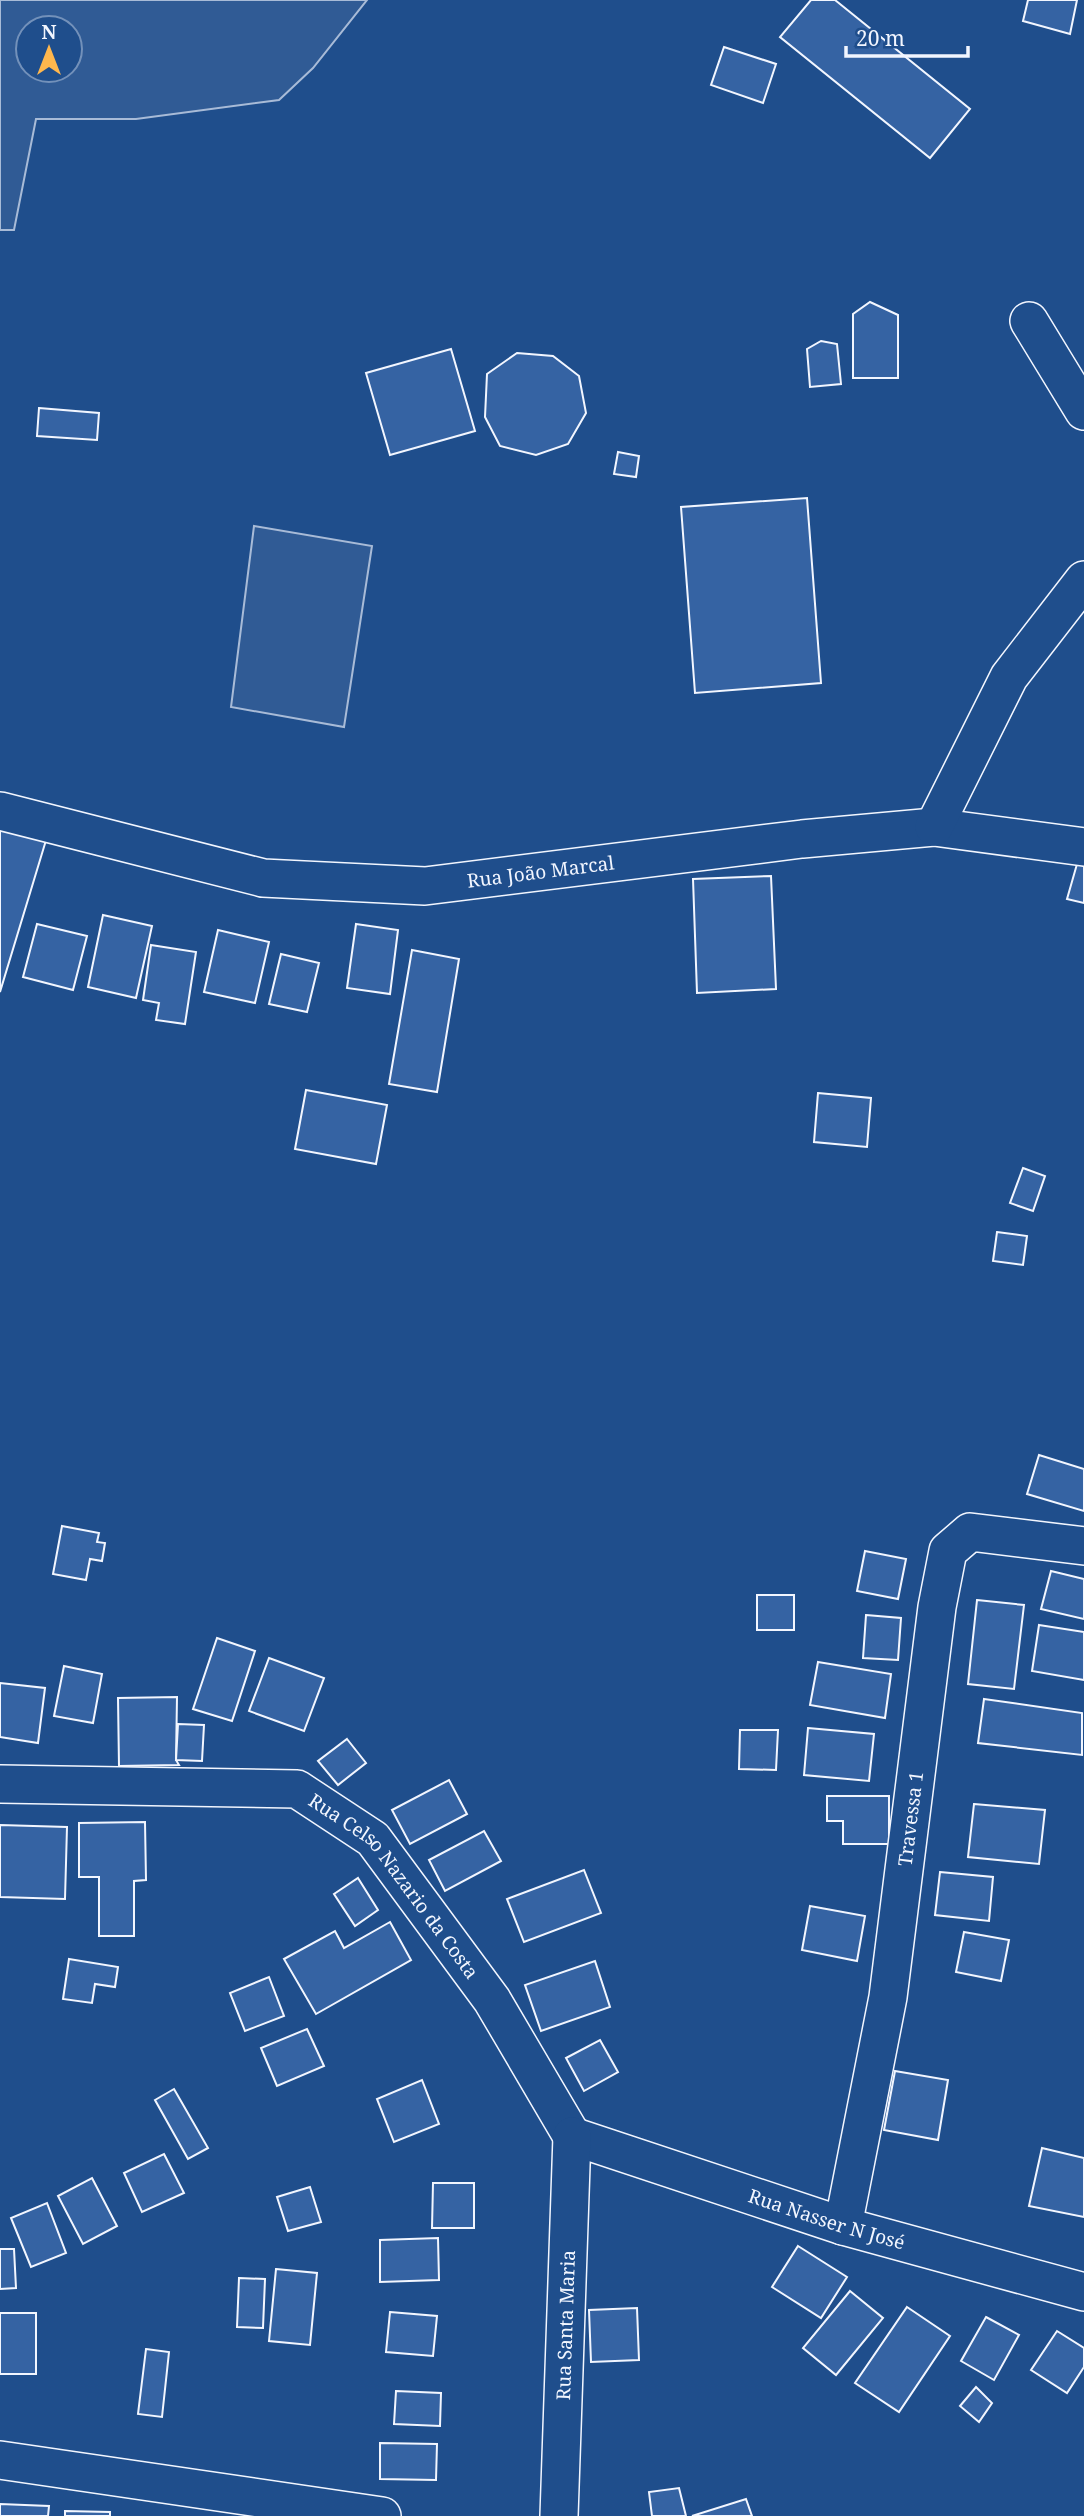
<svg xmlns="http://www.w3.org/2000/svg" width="1084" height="2516" font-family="'Noto Serif',serif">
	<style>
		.built { fill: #305b95; stroke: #a8bbd7; stroke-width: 2; fill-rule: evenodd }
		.building { fill: #3563a3; stroke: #f2f6ff; stroke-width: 2 }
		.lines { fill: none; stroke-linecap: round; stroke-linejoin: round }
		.minor-casing { stroke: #f2f6ff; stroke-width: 40 }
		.minor { stroke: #1f4e8c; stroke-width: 37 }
		.labels { text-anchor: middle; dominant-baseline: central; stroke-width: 5; stroke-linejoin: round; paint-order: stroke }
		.street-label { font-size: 19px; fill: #f2f6ff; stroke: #1f4e8c }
	</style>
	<rect width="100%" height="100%" fill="#1f4e8c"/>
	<!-- built -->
	<g class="built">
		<path d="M0,0h367l-54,68 -34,32 -143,19h-100l-22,111h-14zM70,28v42h-42v-42z"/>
		<path d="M254,526l118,20 -28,181 -113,-20z"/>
	</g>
	<!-- building -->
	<g class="building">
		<path d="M811,0h24l135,109 -40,49 -150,-121z"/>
		<path d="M1028,0h49l-7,34 -47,-13z"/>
		<path d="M724,47l52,17 -13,39 -52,-18z"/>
		<path d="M870,302l28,13v63h-45v-64z"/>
		<path d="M821,341l16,3 4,40 -31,3 -3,-38z"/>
		<path d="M451,349l24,82 -85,24 -24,-82z"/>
		<path d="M517,353l36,3 26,20 7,37 -18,31 -32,11 -36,-9 -15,-29 2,-43z"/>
		<path d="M39,408l60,5 -2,27 -60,-4z"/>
		<path d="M618,452l21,4 -3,21 -22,-3z"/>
		<path d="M807,498l14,185 -126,10 -14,-186z"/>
		<path d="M0,822l47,15 -47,155z"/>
		<path d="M1077,864l7,1v38l-17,-4z"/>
		<path d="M771,876l5,113 -79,4 -4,-114z"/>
		<path d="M103,915l49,11 -16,72 -48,-11z"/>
		<path d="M37,924l50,12 -14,54 -50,-13z"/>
		<path d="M356,924l42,6 -8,64 -43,-6z"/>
		<path d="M218,930l51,12 -14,61 -51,-11z"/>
		<path d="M151,945l45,7 -11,72 -29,-4 3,-17 -16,-3z"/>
		<path d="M412,950l47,9 -22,133 -48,-8z"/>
		<path d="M281,954l38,9 -12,49 -38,-8z"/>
		<path d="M306,1090l81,15 -11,59 -81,-15z"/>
		<path d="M818,1093l53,5 -4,49 -53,-5z"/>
		<path d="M1023,1168l22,8 -12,35 -23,-8z"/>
		<path d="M997,1232l30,4 -4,29 -30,-4z"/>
		<path d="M1039,1455l45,14v42l-57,-17z"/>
		<path d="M62,1526l37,7 -2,9 8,1 -3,18 -12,-2 -4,21 -33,-6z"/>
		<path d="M865,1551l41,8 -8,40 -41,-8z"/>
		<path d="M1051,1571l33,8v40l-43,-10z"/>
		<rect x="757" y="1595" width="37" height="35"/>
		<path d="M977,1600l47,5 -10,84 -46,-5z"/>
		<path d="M866,1615l35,3 -3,42 -35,-2z"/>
		<path d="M1039,1625l45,7v48l-52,-9z"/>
		<path d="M217,1638l38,13 -23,70 -39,-12z"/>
		<path d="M269,1658l55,20 -20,53 -55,-20z"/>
		<path d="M818,1662l73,12 -6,44 -75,-13z"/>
		<path d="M64,1666l38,8 -9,49 -39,-7z"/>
		<path d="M0,1683l45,5 -7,55 -38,-6z"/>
		<path d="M177,1697l-1,63 3,5 -60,1 -1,-68z"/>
		<path d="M984,1699l98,14v42l-104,-12z"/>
		<path d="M178,1724l26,1 -2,36 -26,-1z"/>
		<path d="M808,1728l66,6 -5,47 -65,-6z"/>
		<path d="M740,1730h38l-2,40 -37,-1z"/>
		<path d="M347,1739l19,24 -28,22 -20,-24z"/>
		<path d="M449,1780l18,34 -57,30 -18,-34z"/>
		<path d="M827,1796h62v48h-46v-23h-16z"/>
		<path d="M974,1804l71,6 -6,54 -71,-7z"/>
		<path d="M145,1822l1,58 -12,1v55h-35v-59h-20v-54z"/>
		<path d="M0,1825l67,2 -2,72 -65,-2z"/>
		<path d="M484,1831l17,30 -56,30 -16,-31z"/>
		<path d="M584,1870l17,43 -77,29 -17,-43z"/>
		<path d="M940,1872l53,5 -4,44 -54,-6z"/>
		<path d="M358,1878l20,32 -23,16 -21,-32z"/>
		<path d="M810,1906l55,10 -8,45 -55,-11z"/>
		<path d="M390,1922l21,38 -95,54 -32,-55 51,-28 9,17z"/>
		<path d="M964,1932l45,8 -8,41 -45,-9z"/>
		<path d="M69,1959l49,8 -3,20 -20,-3 -3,19 -29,-4z"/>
		<path d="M595,1961l15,46 -69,24 -16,-46z"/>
		<path d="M269,1977l15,39 -39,15 -15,-38z"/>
		<path d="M307,2029l17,37 -47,20 -16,-38z"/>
		<path d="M600,2040l18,32 -34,19 -18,-33z"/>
		<path d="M895,2071l53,9 -10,60 -54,-10z"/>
		<path d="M422,2080l17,44 -45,18 -17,-43z"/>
		<path d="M174,2089l34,59 -20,11 -33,-59z"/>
		<path d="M1042,2148l42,10v59l-55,-11z"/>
		<path d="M164,2154l20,39 -42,19 -18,-39z"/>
		<path d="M92,2178l25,48 -34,18 -25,-48z"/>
		<path d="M433,2183h41v45h-42z"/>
		<path d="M310,2187l11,35 -33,9 -11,-34z"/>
		<path d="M47,2203l19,50 -35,14 -20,-49z"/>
		<path d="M438,2238l1,42 -59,2v-42z"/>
		<path d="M798,2246l49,31 -26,41 -49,-31z"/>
		<path d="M0,2249h14l2,39 -16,1z"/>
		<path d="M276,2269l41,4 -7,72 -41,-4z"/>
		<path d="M239,2278l26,1 -2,49 -26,-1z"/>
		<path d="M850,2291l33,27 -47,57 -33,-27z"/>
		<path d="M907,2307l43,29 -51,76 -44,-29z"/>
		<path d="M637,2308l2,52 -48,2 -2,-52z"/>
		<path d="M390,2312l47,4 -4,40 -47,-4z"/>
		<rect x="0" y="2313" width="36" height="61"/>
		<path d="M986,2317l33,18 -25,45 -33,-19z"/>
		<path d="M1057,2331l27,17v19l-17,26 -36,-23z"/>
		<path d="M146,2349l23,3 -7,65 -24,-3z"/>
		<path d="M976,2387l16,16 -13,19 -19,-16z"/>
		<path d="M396,2391l45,2 -1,33 -46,-2z"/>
		<path d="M380,2443l57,1 -1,36 -56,-1z"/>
		<path d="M679,2488l7,28h-34l-3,-24z"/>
		<path d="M746,2499l6,17h-60z"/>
		<path d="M0,2504l49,2 -1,10h-48z"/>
		<path d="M65,2511l45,1v4h-45z"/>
	</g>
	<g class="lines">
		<defs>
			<g id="minor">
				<path d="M1029,321l55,90"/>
				<path id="s1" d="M0,811l263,67 162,8 377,-47 132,-12 150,20"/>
				<path d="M934,827l75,-150 75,-97"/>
				<path id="s2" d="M0,1784l297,5 76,50 119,161 80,136"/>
				<path id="s3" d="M572,2136l271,90 241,66"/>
				<path id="s4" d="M843,2226l45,-229 49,-390 11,-56 22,-19 114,14"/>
				<path d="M0,2460l382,56"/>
				<path id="s5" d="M559,2516l13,-380"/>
			</g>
		</defs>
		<!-- minor casing -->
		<use href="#minor" class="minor-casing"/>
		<!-- minor -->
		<use href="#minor" class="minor"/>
	</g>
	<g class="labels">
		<!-- street labels -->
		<g class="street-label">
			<text stroke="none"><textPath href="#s1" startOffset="550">Rua João Marcal</textPath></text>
			<text stroke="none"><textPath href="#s4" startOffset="413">Travessa 1</textPath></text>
			<text stroke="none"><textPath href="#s2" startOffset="436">Rua Celso Nazario da Costa</textPath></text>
			<text stroke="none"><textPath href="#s3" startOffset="268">Rua Nasser N José</textPath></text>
			<text stroke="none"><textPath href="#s5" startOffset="191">Rua Santa Maria</textPath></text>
		</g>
	</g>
	<!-- north arrow -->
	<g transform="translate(49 49)"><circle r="33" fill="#1f4e8c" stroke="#7391ba" stroke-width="2"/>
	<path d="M0-5L12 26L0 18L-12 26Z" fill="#ffb74d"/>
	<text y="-10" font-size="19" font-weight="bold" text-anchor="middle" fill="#f2f6ff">N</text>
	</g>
	<!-- scale -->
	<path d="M846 46v10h122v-10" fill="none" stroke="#f2f6ff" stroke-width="3.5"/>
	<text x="856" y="46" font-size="21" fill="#f2f6ff" stroke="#1f4e8c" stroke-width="5" paint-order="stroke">20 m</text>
</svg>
